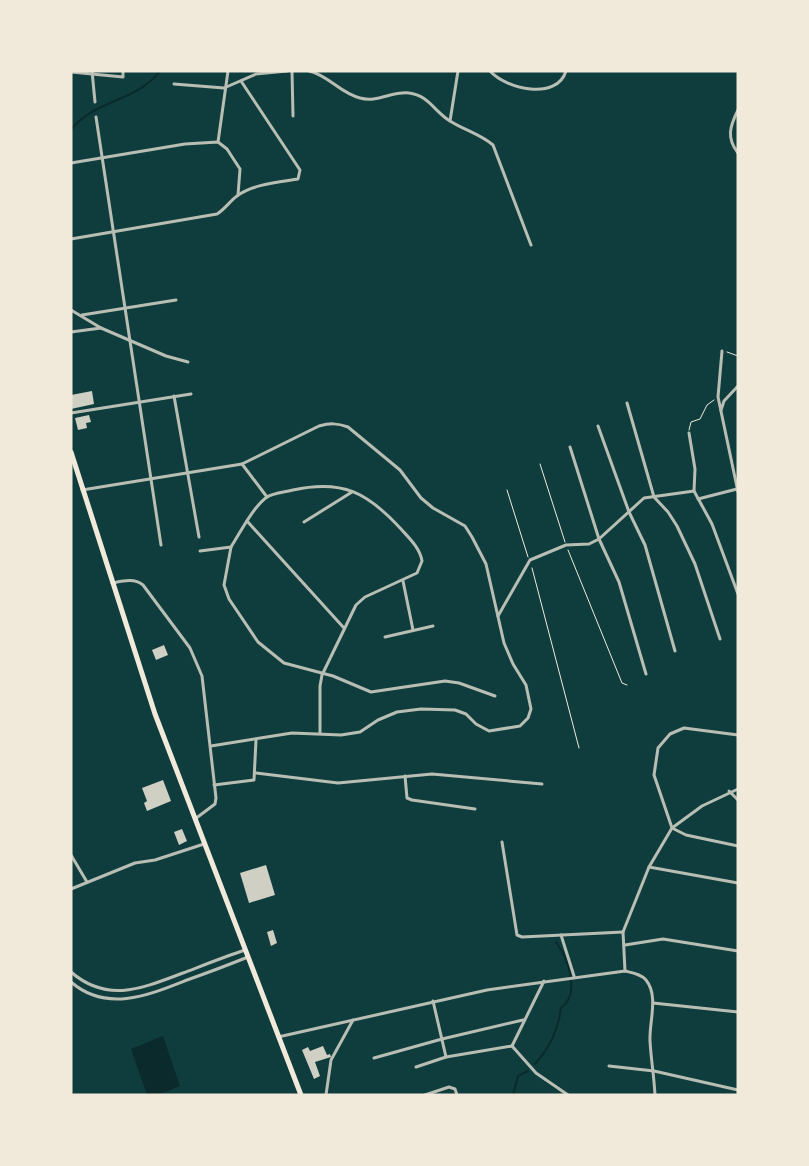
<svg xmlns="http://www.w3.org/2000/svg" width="809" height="1166" font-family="'Golos Text',sans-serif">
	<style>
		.water { fill: #0a2a2b }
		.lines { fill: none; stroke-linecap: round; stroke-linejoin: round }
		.stream { stroke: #0a2a2b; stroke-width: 2 }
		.building { fill: #cfcfc3 }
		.path { stroke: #f1e9da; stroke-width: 1 }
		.minor { stroke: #b8beb3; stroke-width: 3 }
		.primary { stroke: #f1e9da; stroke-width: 5 }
	</style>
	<rect width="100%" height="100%" fill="#0f3d3e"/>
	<!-- water -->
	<path class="water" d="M163,1036l17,50 -22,9h-11l-16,-46z"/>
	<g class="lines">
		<!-- stream -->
		<g class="stream">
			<path d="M71,130c22,-30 66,-28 89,-59"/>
			<path d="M535,1064c15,-17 23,-33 26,-56 20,-14 7,-50 -5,-66"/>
			<path d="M513,1095l5,-19 10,-5"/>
		</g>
	</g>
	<!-- building -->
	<g class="building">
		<path d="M92,391l2,13 -23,5v-14z"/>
		<path d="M89,415l2,7 -5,1 1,5 -9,2 -3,-12z"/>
		<path d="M164,645l4,10 -12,5 -4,-10z"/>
		<path d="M163,780l8,21 -24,10 -3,-8 3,-2 -5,-13z"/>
		<path d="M182,829l5,12 -8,4 -5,-13z"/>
		<path d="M266,865l9,30 -26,8 -9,-30z"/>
		<path d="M273,930l4,13 -6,3 -4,-14z"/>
		<path d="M323,1046l4,9 3,-1 1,3 -16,5 5,14 -6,3 -12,-29 6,-3 2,4z"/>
	</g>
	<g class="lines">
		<!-- path -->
		<g class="path">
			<path d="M727,352l11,4"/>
			<path d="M689,430l2,-8 9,-3 7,-14 7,-5"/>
			<path d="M540,464l25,78"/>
			<path d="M507,490l21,67"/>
			<path d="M568,550l54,133 5,2"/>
			<path d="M532,568l47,180"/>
		</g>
		<!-- minor -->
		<g class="minor">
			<path d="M92,71l3,31"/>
			<path d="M292,71l1,45"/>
			<path d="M309,71c19,4 31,22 51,27 17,5 32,-7 49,-5 19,2 26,19 41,28 14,9 30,13 43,24l38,100"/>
			<path d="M490,71c16,18 67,30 76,0"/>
			<path d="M71,72l52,5v-6"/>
			<path d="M174,84l50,4 32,-14 31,-3"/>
			<path d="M738,110c-8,16 -12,28 0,43"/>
			<path d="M96,117l65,428"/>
			<path d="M450,121l8,-50"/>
			<path d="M218,142l10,-71"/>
			<path d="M71,163l114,-19 33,-2 9,7 13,20 -2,26"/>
			<path d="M71,239l146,-25c8,-5 13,-13 20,-18 16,-12 43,-14 61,-17l2,-9 -59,-89"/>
			<path d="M71,310l30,18 65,28 22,6"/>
			<path d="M82,315l94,-15"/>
			<path d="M71,332l30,-4"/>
			<path d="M722,351l-4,46 20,95"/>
			<path d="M174,396l25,141"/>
			<path d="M627,403l27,94 14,15 9,14 18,38 25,75"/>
			<path d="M721,410l3,-9 14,-15"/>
			<path d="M71,413l120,-19"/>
			<path d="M598,426l31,86 16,33 30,106"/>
			<path d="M689,433l6,36 -1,22 18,33 26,70"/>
			<path d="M570,447l29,92 20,43 27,92"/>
			<path d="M242,464l25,33"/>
			<path d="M82,490l160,-26 77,-38c11,-3 18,-3 29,1l52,43 21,28 12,10 32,18 7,11 14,27 18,79 9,21 13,21 5,24 -3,9 -8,8 -31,5 -13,-7 -10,-10 -11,-4 -34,-1 -24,3 -19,8 -18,12 -19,3 -49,-2 -81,13"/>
			<path d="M698,499l39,-10"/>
			<path d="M247,521l97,107"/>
			<path d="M304,522l48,-30"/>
			<path d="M231,547l-7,38 5,14 29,43 26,21 49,13 38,16 74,-11 14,2 36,13"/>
			<path d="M200,551l31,-4c9,-14 22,-40 36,-50 6,-4 19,-5 26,-7 50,-11 75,3 108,39 8,9 19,19 21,32l-5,12 -52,24 -9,8 -34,70 -2,11v47"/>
			<path d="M403,581l10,49"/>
			<path d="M112,583c11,-2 22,-5 31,2l47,63 12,28 14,122 -1,6 -20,15"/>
			<path d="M498,616l32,-56 36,-15 23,-1 10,-5 45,-41 50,-7"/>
			<path d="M385,637l48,-11"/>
			<path d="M738,735l-54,-7 -14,6 -12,14 -4,27 18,53 14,7 52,11"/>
			<path d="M256,773l82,10 94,-9 110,10"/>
			<path d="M405,776l2,22 5,2 63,9"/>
			<path d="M214,785l40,-5 2,-40"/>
			<path d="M729,791l9,9"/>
			<path d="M502,842l15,93 5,2 101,-5"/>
			<path d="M71,855l16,27"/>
			<path d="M649,867l89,16"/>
			<path d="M71,889l64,-26 20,-3 49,-16"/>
			<path d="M561,935l13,41"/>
			<path d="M625,945l38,-6 75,12"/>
			<path d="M625,971l-2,-39 26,-65 23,-39 30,-22 36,-17"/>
			<path d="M71,972c37,32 72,16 112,1 21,-8 41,-16 62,-23"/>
			<path d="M71,982c36,31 78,13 116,-2 20,-7 41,-15 61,-23"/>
			<path d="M433,1001l13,56"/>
			<path d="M653,1003l85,9"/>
			<path d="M278,1037l209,-47 138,-19c8,2 16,3 21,9 13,16 3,42 4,61 1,18 4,35 5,54"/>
			<path d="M512,1046l24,27 32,22"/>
			<path d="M512,1046l32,-65"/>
			<path d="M374,1058l68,-19 81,-19"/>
			<path d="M609,1066l45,5 84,19"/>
			<path d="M416,1067l30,-10 66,-11"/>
			<path d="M326,1095l5,-35 22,-40"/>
			<path d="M425,1095l24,-8 6,2 2,6"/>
		</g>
		<!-- primary -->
		<path class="primary" d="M71,452l84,262 146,381"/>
	</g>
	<!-- border -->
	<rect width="809" height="1166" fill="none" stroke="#f1e9da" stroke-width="145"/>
</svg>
